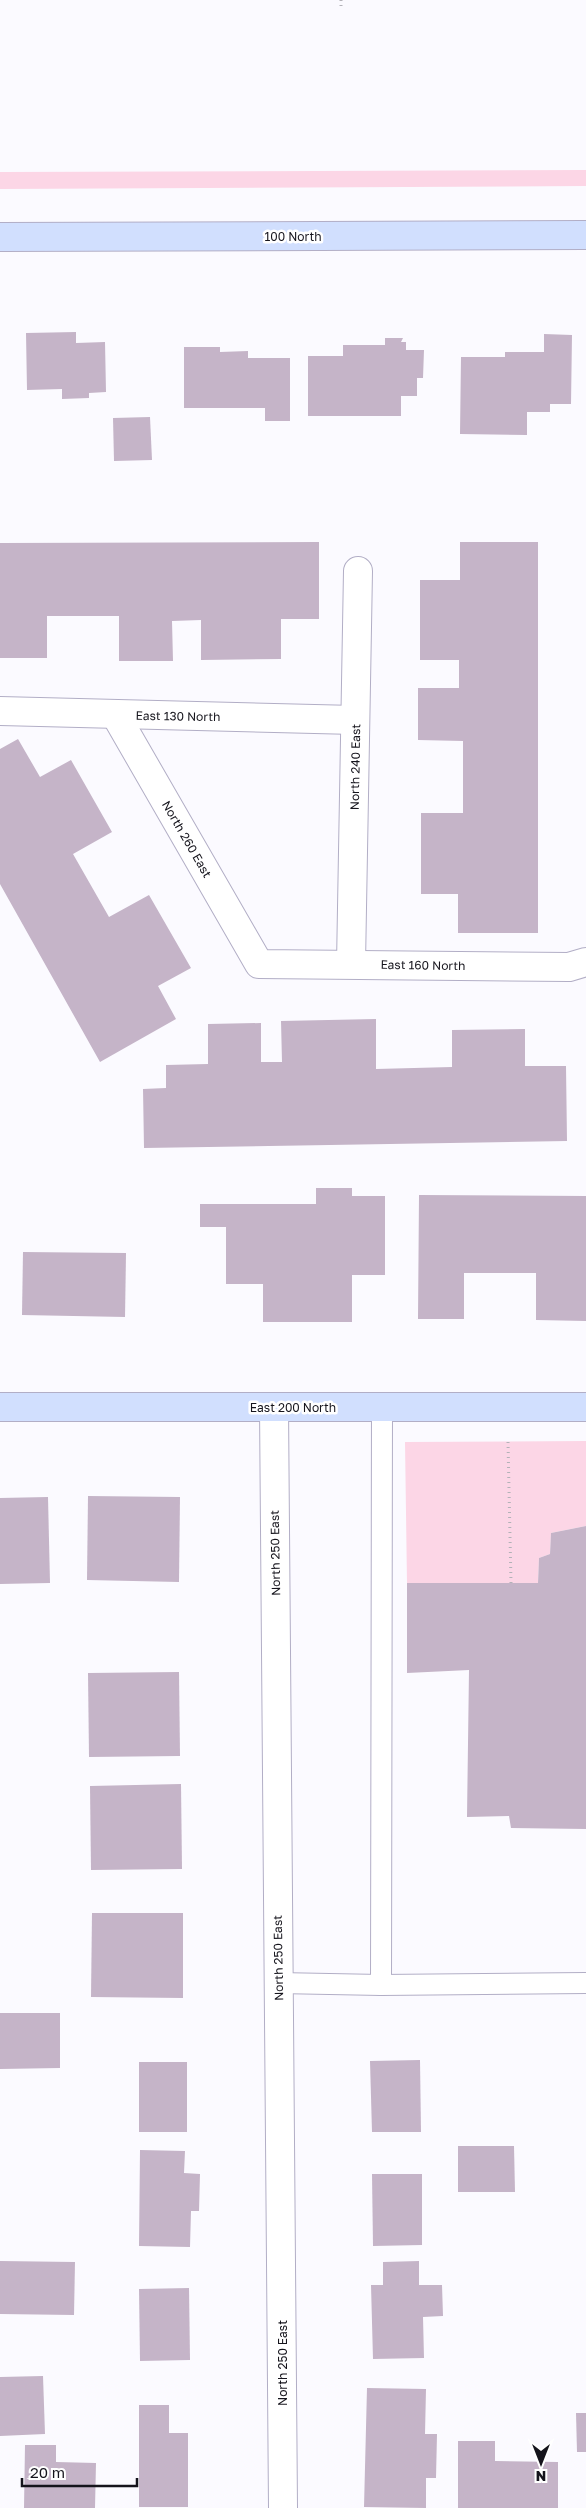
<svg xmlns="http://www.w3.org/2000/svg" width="586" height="2508" font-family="'Golos Text',sans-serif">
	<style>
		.green { fill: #fcd6e6 }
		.building { fill: #c5b4c8 }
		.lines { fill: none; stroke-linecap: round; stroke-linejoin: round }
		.lane-casing { stroke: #b2aec6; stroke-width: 22 }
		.street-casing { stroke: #b2aec6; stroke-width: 30 }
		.secondary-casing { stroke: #b2aec6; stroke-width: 30 }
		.path { stroke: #b3b2b8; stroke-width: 3; stroke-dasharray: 1 4; stroke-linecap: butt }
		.lane { stroke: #fff; stroke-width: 20 }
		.street { stroke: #fff; stroke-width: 28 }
		.secondary { stroke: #d1dffe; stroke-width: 28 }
		.labels { text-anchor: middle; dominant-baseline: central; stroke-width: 5; stroke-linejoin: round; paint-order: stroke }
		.street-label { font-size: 12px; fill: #15141c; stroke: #fff }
	</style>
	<rect width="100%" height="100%" fill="#fbfaff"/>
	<!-- green -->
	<g class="green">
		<path d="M586,170v16l-586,3v-17z"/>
		<path d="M586,1441v85l-35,7 -1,21 -11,4 -1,25h-131l-2,-141z"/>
	</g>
	<!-- building -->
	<g class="building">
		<path d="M76,332v11l29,-1 1,50 -17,1v5l-27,1v-10l-35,1 -1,-57z"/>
		<path d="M544,334l28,1 -1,69h-21v8h-23v23l-67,-1 1,-77h44v-5h39z"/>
		<path d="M385,338h18l-2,4h5v8h18l-1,28h-6v18h-16v20h-93v-60h35v-11h42z"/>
		<path d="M184,347h36v5l28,-1v7h42v63h-25v-13h-81z"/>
		<path d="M150,417l2,43 -38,1 -1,-43z"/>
		<path d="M319,542v77h-38v40l-80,1v-40l-29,1 1,40h-54v-45h-72v42h-47v-115z"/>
		<path d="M460,542h78v391h-80v-39h-37v-81h42v-72l-45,-1v-52h41v-28h-39v-80h40z"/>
		<path d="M18,739l22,38 31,-17 41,72 -39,22 36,63 40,-22 42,73 -33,18 18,33 -76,43 -100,-178v-135z"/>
		<path d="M376,1019v50l76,-2v-37l73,-1v37h41l1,75 -423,7 -1,-59 23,-1v-23l42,-1v-40l53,-1v39h21l-1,-41z"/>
		<path d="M316,1188h36v8h33v79h-33v47h-89v-38h-37v-57h-26v-23h116z"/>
		<path d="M419,1195l167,1v125l-50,-1v-47h-72v46h-46z"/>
		<path d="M23,1252l103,1 -1,64 -103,-2z"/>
		<path d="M88,1496l92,1 -1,85 -92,-2z"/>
		<path d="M48,1497l2,86 -50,1v-86z"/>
		<path d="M586,1526v303l-75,-1 -2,-12 -42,1 2,-147 -62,3v-90h131l1,-25 11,-4 1,-21z"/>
		<path d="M179,1672l1,84 -91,1 -1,-84z"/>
		<path d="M181,1784l1,85 -91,1 -1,-84z"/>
		<path d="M92,1913h91v85l-92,-1z"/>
		<path d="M0,2013h60v55l-60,1z"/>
		<path d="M420,2060l1,72h-49l-2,-71z"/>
		<rect x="139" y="2062" width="48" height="70"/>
		<path d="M458,2146h56l1,46h-57z"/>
		<path d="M140,2150l45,1 -1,22 16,1 -1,37h-8l-1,36 -51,-1z"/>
		<path d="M372,2174h50v71l-49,1z"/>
		<path d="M0,2261l75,1 -1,53 -74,-1z"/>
		<path d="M419,2261v24h23l1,31 -20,1 1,41 -51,1 -2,-74h12v-23z"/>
		<path d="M189,2288l1,72 -50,1 -1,-72z"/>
		<path d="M43,2376l2,58 -45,2v-59z"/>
		<path d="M367,2388l59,1 -1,45h12l-1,44h-10v30l-62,-1z"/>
		<path d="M139,2405h30v28h19v74h-49z"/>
		<path d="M576,2413h10v39h-9z"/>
		<path d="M458,2441h37v20l63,1v46h-100z"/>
		<path d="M25,2445h31v17l40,1 -1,45h-71z"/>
	</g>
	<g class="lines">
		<defs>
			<g id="lane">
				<path d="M382,1407l-1,578 205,-2"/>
				<path d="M278,1983l103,2"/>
			</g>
			<g id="street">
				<path d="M0,711l355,9"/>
				<path d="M115,714l144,250 310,3 17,-5"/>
				<path d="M351,964l7,-393"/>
				<path d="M274,1407l9,1101"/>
			</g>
			<g id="secondary">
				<path d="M0,237l586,-2"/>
				<path d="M0,1407h586"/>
			</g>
		</defs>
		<!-- lane casing -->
		<use href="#lane" class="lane-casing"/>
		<!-- street casing -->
		<use href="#street" class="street-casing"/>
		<!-- secondary casing -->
		<use href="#secondary" class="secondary-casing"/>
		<!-- path -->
		<g class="path">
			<path d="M341,0v10"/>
			<path d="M508,1442l3,141"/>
		</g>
		<!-- lane -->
		<use href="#lane" class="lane"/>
		<!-- street -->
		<use href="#street" class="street"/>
		<!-- secondary -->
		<use href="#secondary" class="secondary"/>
	</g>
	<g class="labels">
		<!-- street labels -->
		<g class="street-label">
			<text x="293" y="236">100 North</text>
			<text transform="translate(178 716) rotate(1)">East 130 North</text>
			<text transform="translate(355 767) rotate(-89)">North 240 East</text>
			<text transform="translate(187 839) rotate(60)">North 260 East</text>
			<text transform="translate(423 965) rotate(1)">East 160 North</text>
			<text x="293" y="1407">East 200 North</text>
			<text transform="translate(275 1553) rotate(-91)">North 250 East</text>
			<text transform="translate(278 1958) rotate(-91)">North 250 East</text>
			<text transform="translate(282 2363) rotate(-90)">North 250 East</text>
		</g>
	</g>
	<!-- north arrow -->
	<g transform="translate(541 2463) rotate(180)" stroke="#ffffff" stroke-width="4" paint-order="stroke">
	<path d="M0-4L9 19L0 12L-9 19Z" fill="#15141c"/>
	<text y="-8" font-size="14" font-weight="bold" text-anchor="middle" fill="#15141c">N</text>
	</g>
	<!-- scale -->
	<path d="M22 2478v8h115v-8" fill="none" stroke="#15141c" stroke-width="2.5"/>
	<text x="30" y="2478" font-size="15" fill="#15141c" stroke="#ffffff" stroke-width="4" paint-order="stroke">20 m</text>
</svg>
